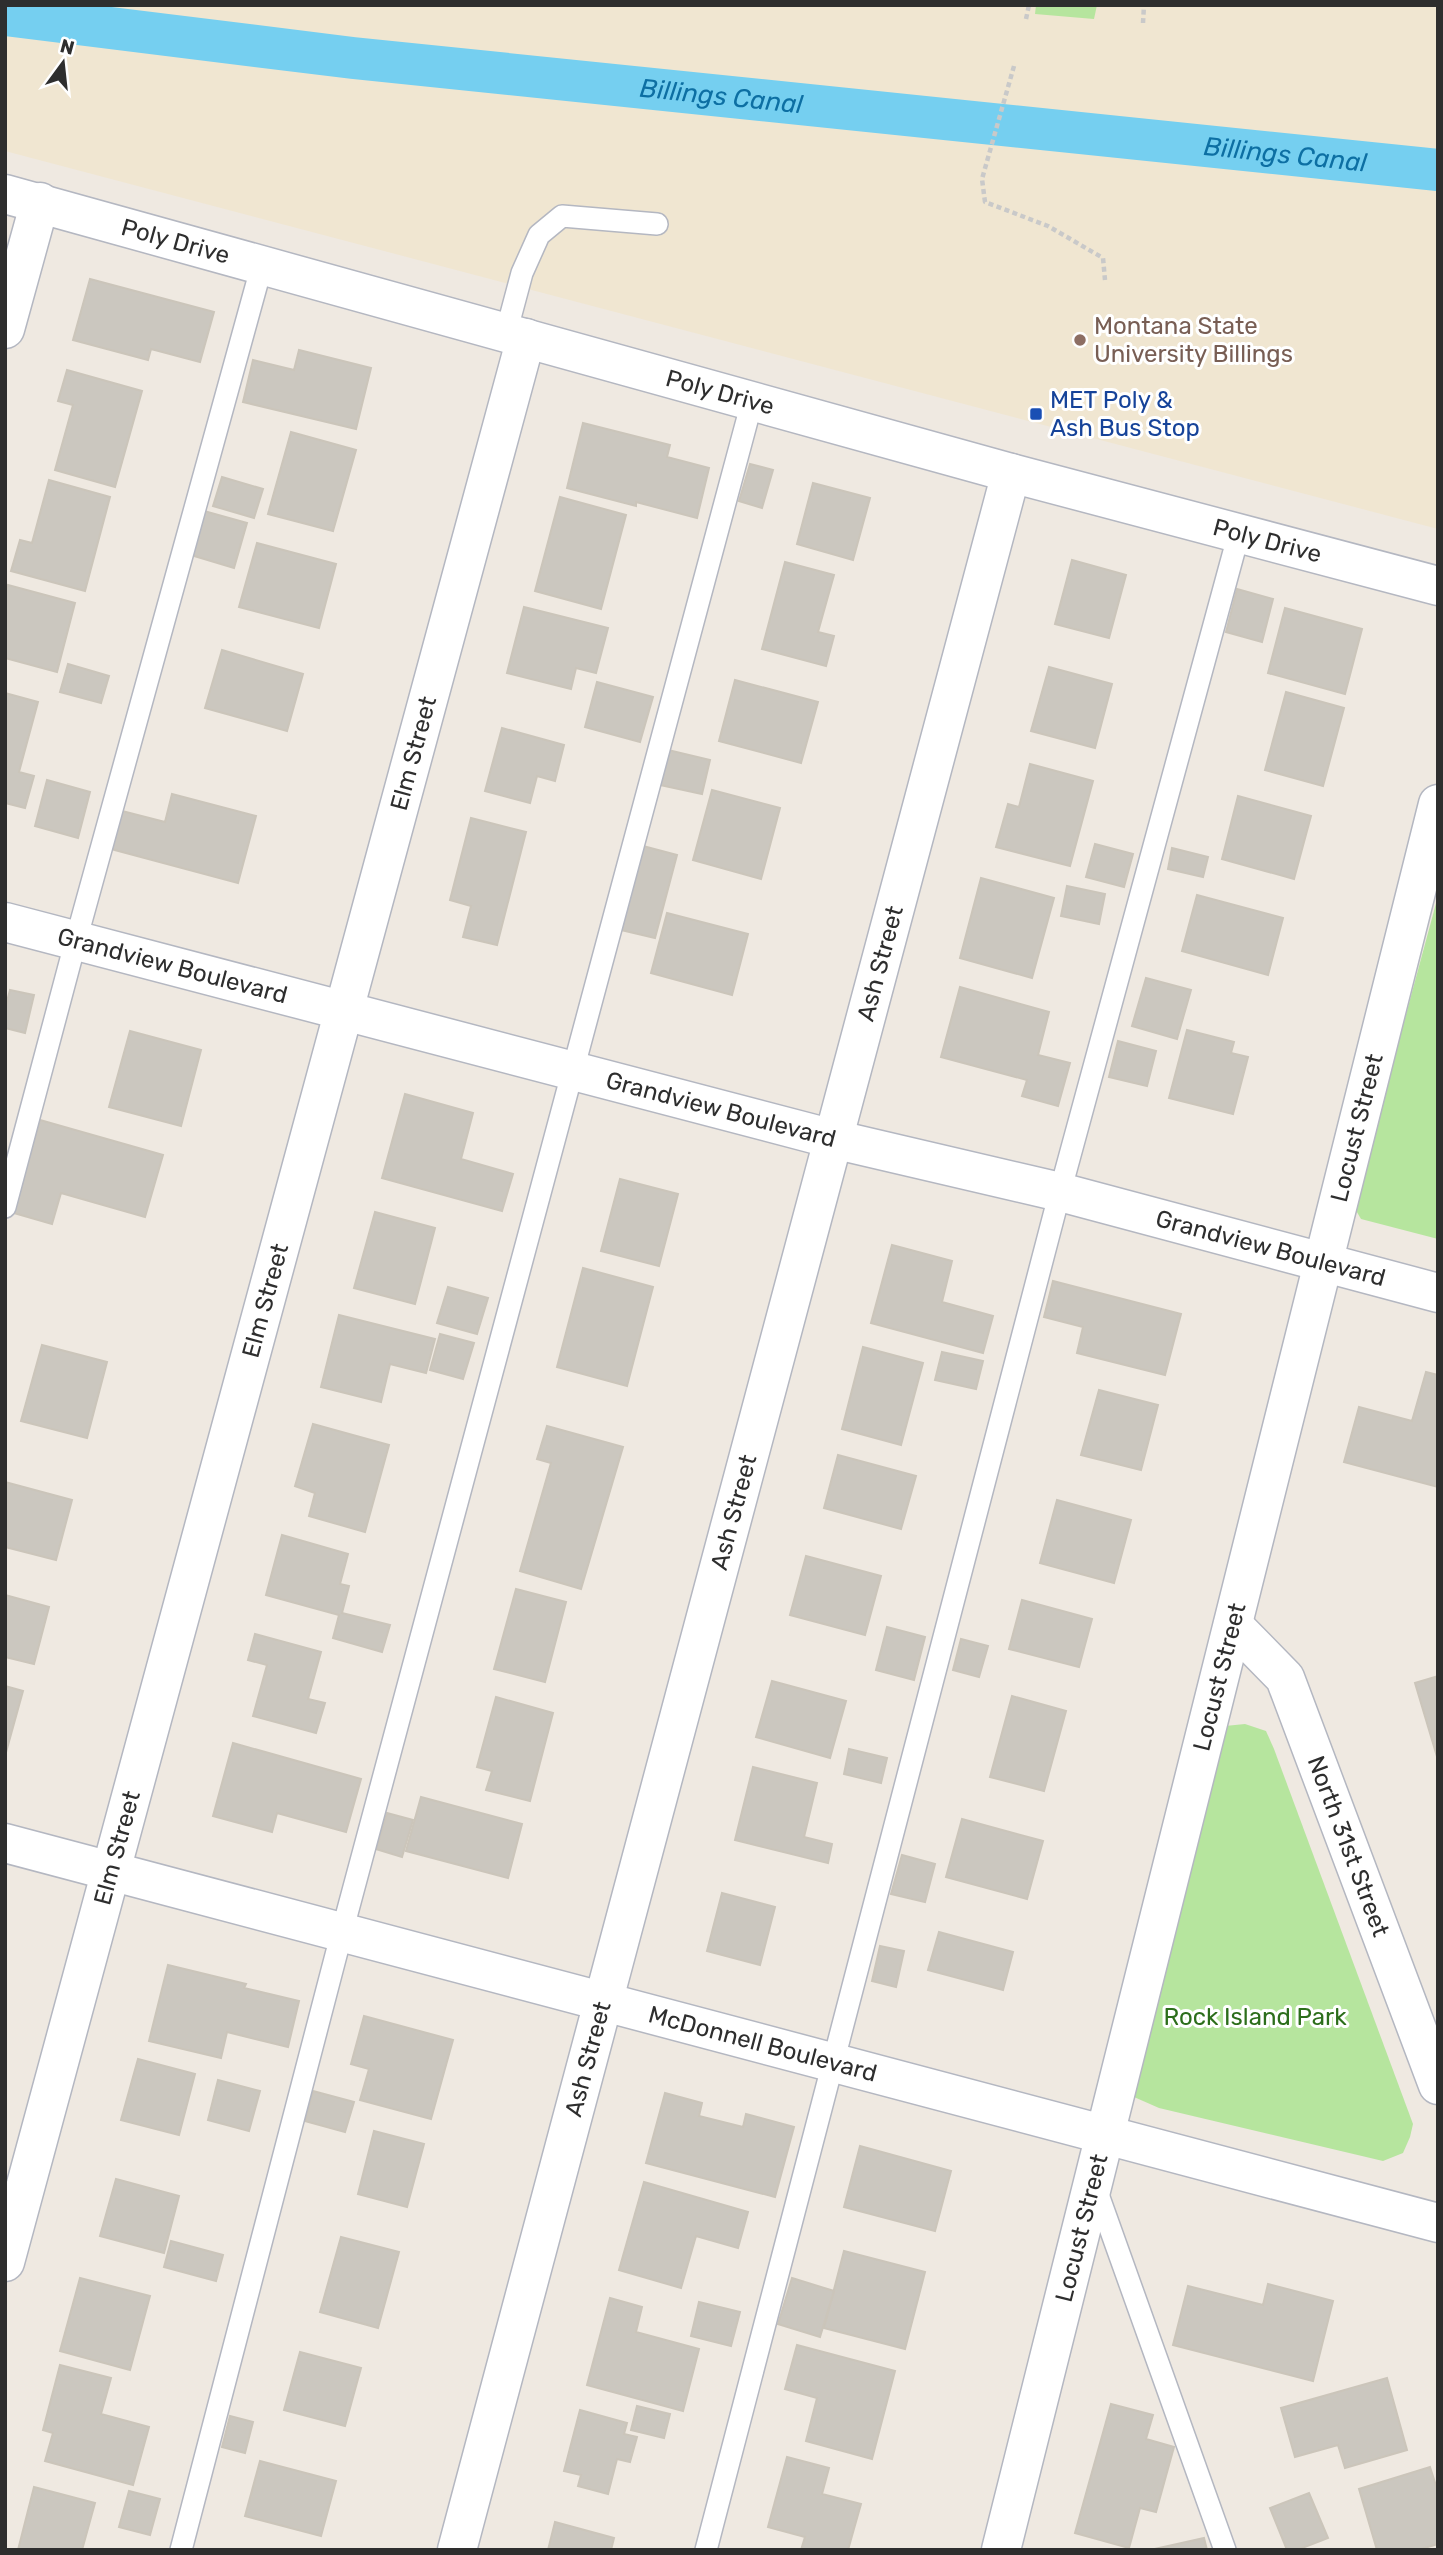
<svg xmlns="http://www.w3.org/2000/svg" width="1443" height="2555" font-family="Rubik,sans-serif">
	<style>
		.education { fill: #f0e6d1 }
		.green { fill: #b6e59e }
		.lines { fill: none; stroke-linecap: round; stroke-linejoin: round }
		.canal { stroke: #75cff0; stroke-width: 42 }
		.building { fill: #cbc7bf; stroke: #cbc5ba; stroke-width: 2 }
		.service-casing { stroke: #b4b7c1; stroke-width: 24 }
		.minor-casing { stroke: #b4b7c1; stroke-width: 41 }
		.tertiary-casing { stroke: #b4b7c1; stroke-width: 41 }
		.path { stroke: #c9c9c9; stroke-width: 4.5; stroke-dasharray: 5 3.5; stroke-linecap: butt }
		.service { stroke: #fff; stroke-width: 21 }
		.minor { stroke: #fff; stroke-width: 38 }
		.tertiary { stroke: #fff; stroke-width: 38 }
		.education-dot { fill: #8d6e63; stroke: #fff; stroke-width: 2.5 }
		.transit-dot { fill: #1a4fb4; stroke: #fff; stroke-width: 2.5 }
		.labels { text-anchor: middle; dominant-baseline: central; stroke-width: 6; stroke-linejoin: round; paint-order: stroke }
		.street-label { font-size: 24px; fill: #2e2e2e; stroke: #fff }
		.education-label { font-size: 24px; fill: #785e54; stroke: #fff; text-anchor: start }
		.transit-label { font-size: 24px; fill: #164399; stroke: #fff; text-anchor: start }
		.park-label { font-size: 24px; fill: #2c6e1b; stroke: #fff }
		.water-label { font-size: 26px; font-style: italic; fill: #0d6fa3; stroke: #fff }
	</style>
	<rect width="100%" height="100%" fill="#efe9e1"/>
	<!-- education -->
	<path class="education" d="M5,5h1433v524l-1433,-378z"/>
	<!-- green -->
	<g class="green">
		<path d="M1036,5h61l-3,14 -59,-5z"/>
		<path d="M1438,896v343l-77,-20 -7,-12z"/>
		<path d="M1245,1724l21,7 8,18 139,375 -3,13 -7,16 -20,8 -224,-53 -25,-11 -12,-11 103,-360z"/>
	</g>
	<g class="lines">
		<!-- canal -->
		<path class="canal" id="s1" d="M5,15l348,43 1085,112"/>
	</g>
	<!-- building -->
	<g class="building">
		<path d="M90,279l124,33 -14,50 -49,-13 -3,11 -75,-20z"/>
		<path d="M299,350l72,18 -15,61 -113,-27 10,-42 41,10z"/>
		<path d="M67,370l75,21 -27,96 -60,-17 18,-65 -15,-4z"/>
		<path d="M583,423l87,22 -3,12 42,11 -12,50 -61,-16v4l-69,-18z"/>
		<path d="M291,432l65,18 -23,81 -65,-17z"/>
		<path d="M750,464l23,6 -11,38 -23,-7z"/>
		<path d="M222,477l41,12 -9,29 -41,-12z"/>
		<path d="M49,480l61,17 -25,94 -74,-20 9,-31 12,3z"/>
		<path d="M813,483l57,15 -17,62 -56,-16z"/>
		<path d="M560,497l66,18 -25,94 -66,-18z"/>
		<path d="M204,511l43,12 -13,45 -43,-13z"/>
		<path d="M257,543l79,21 -17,64 -80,-21z"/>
		<path d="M1072,560l54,15 -17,63 -54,-14z"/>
		<path d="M785,562l49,13 -16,57 16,4 -8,30 -64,-17z"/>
		<path d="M8,585l67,18 -18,69 -52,-14v-64z"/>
		<path d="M1237,589l36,10 -11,43 -36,-10z"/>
		<path d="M524,607l84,21 -12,45 -20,-5 -5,21 -64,-16z"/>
		<path d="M1285,608l77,21 -17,65 -77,-21z"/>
		<path d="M222,650l81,24 -16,57 -82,-23z"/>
		<path d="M68,664l41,12 -8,27 -41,-11z"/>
		<path d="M1049,667l63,17 -17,64 -64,-17z"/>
		<path d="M735,680l83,22 -17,61 -82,-22z"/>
		<path d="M597,682l56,15 -13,45 -55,-15z"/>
		<path d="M1286,692l58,16 -21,78 -58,-16z"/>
		<path d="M5,693l33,9 -19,70 15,4 -9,32 -20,-5z"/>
		<path d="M502,728l62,17 -9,36 -18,-5 -7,27 -45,-12z"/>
		<path d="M668,750l42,10 -8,34 -42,-9z"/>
		<path d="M1030,764l63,17 -23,85 -74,-19 12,-43 11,3z"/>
		<path d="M47,780l43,12 -12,46 -43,-12z"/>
		<path d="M712,790l68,18 -19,71 -68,-19z"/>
		<path d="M172,794l84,22 -18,67 -127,-34 11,-38 43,11z"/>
		<path d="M1238,796l73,20 -17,63 -72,-20z"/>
		<path d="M471,818l55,14 -29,113 -34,-8 8,-31 -21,-6z"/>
		<path d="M1095,844l38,10 -9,33 -38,-10z"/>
		<path d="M643,846l34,9 -22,83 -34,-8z"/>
		<path d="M1172,848l36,9 -5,20 -35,-8z"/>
		<path d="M981,878l73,20 -22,80 -72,-20z"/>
		<path d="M1067,886l38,8 -6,30 -38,-8z"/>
		<path d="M1197,895l86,23 -15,57 -86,-24z"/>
		<path d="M667,913l81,21 -16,61 -81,-22z"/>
		<path d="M1146,978l45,12 -14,49 -45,-13z"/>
		<path d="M960,987l89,25 -11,43 32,8 -12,43 -36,-10 5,-16 -86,-23z"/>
		<path d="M10,990l24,5 -9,38 -20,-5v-19z"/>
		<path d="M1187,1030l47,12 -3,11 17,4 -15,57 -64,-16z"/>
		<path d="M130,1031l71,19 -20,76 -72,-19z"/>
		<path d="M1118,1041l38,10 -9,35 -38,-9z"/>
		<path d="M405,1094l68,19 -12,46 52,15 -11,37 -120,-33z"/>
		<path d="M40,1120l123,35 -18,62 -84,-24 -9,31 -38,-11z"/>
		<path d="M620,1179l58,15 -19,72 -58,-15z"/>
		<path d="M375,1212l60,16 -20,76 -61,-16z"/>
		<path d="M892,1245l60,16 -10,41 51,14 -10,37 -112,-30z"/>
		<path d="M583,1268l70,19 -26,99 -70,-19z"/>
		<path d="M1053,1281l128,33 -16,61 -88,-22 6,-26 -39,-10z"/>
		<path d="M448,1287l40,11 -11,36 -40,-11z"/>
		<path d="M339,1315l96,24 -9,34 -36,-9 -9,38 -60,-15z"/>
		<path d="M440,1334l34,9 -11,36 -33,-9z"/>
		<path d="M42,1345l65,17 -20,76 -66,-17z"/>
		<path d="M863,1347l60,16 -22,82 -59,-16z"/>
		<path d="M942,1352l41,9 -7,28 -41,-9z"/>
		<path d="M1426,1372l12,3v112l-94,-25 15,-55 53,14z"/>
		<path d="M1099,1390l59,15 -17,65 -60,-15z"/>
		<path d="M313,1424l76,21 -24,87 -56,-16 6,-23 -20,-7z"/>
		<path d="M547,1426l76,21 -42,142 -61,-18 31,-108 -14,-4z"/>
		<path d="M838,1455l78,21 -15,53 -77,-21z"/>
		<path d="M5,1482l67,18 -16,60 -51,-13z"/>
		<path d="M1057,1500l74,20 -17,63 -74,-20z"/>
		<path d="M282,1535l66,19 -8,30 9,2 -7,27 48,12 -8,27 -49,-14 6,-23 -73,-20z"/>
		<path d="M806,1556l75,20 -16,59 -75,-20z"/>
		<path d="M516,1589l50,13 -21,80 -51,-13z"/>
		<path d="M5,1595l44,12 -15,57 -29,-7z"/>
		<path d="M1022,1600l70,19 -13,48 -70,-18z"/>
		<path d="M887,1627l38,10 -11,43 -38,-10z"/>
		<path d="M255,1634l66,18 -13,47 17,4 -9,30 -63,-17 14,-51 -19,-5z"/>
		<path d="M961,1639l27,7 -9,31 -26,-7z"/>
		<path d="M1438,1676v84l-23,-77z"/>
		<path d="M772,1681l74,20 -16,57 -74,-21z"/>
		<path d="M5,1686l18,5 -18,65z"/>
		<path d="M1012,1696l54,15 -22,80 -54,-14z"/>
		<path d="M496,1697l57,16 -23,88 -44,-11 6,-19 -15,-4z"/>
		<path d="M233,1743l128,36 -15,53 -69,-19 -5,19 -59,-16z"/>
		<path d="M849,1749l38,9 -6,25 -37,-9z"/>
		<path d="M753,1767l64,16 -13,54 28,7 -4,19 -93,-23z"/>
		<path d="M421,1797l101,27 -14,54 -102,-27z"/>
		<path d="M387,1813l26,7 -11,37 -26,-8z"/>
		<path d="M962,1819l81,22 -16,58 -81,-22z"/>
		<path d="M902,1855l33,9 -10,38 -34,-8z"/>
		<path d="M722,1893l53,14 -15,58 -53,-14z"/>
		<path d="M939,1932l74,20 -10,38 -75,-20z"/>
		<path d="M880,1946l24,5 -8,36 -24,-6z"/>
		<path d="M168,1965l78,19 -2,4 55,13 -11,46 -61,-15 -6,26 -72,-17z"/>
		<path d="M364,2016l89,24 -22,79 -71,-19 9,-31 -18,-5z"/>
		<path d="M138,2059l57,15 -16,61 -58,-15z"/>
		<path d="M218,2080l42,11 -11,40 -41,-11z"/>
		<path d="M313,2091l41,11 -9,30 -40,-11z"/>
		<path d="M665,2093l37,10 -3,13 44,11 3,-13 48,13 -19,70 -129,-34z"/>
		<path d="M374,2131l50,13 -17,63 -49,-13z"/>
		<path d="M860,2146l91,25 -16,60 -91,-24z"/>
		<path d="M116,2179l63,17 -15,57 -64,-17z"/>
		<path d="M644,2182l104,30 -10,36 -42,-12 -15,52 -62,-18z"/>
		<path d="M341,2237l58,15 -21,76 -58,-16z"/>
		<path d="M171,2241l52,14 -7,26 -52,-14z"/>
		<path d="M844,2251l81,21 -20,77 -81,-21z"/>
		<path d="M80,2278l70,18 -20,74 -70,-19z"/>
		<path d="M792,2278l42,13 -14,46 -42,-13z"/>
		<path d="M1268,2284l65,17 -20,80 -140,-36 15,-59 75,19z"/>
		<path d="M610,2298l32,9 -6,25 63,17 -16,62 -96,-26z"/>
		<path d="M699,2302l41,10 -9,34 -40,-10z"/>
		<path d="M797,2345l98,26 -23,88 -66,-18 11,-43 -32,-9z"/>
		<path d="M300,2352l61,16 -16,58 -61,-16z"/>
		<path d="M60,2365l51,13 -10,36 48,13 -16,58 -88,-24 8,-28 -10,-3z"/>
		<path d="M1387,2378l20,72 -62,18 -7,-23 -43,12 -14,-49z"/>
		<path d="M1111,2404l42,11 -7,24 28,8 -18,65 -16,-4 -11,40 -54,-15z"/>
		<path d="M637,2406l33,8 -6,24 -33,-8z"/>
		<path d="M580,2410l47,13 -3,11 13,3 -7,25 -13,-3 -9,35 -30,-8 3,-11 -17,-4z"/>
		<path d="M230,2416l23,6 -8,31 -23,-6z"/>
		<path d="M787,2457l42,11 -7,26 39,10 -13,46h-47l4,-13 -37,-10z"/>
		<path d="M260,2461l76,20 -15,55 -76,-20z"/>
		<path d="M1430,2467l8,25v52l-20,6h-41l-18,-61z"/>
		<path d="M34,2487l61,16 -13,47h-64z"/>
		<path d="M129,2491l31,8 -10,36 -31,-8z"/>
		<path d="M1309,2493l19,45 -31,12h-10l-17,-42z"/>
		<path d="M555,2522l59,16 -3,12h-63z"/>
		<path d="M1204,2538l3,12h-57z"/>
	</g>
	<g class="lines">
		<defs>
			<g id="service">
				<path d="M506,333l16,-60 17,-38 23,-19 95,8"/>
				<path d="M5,1207l71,-267 186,-675"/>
				<path d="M1096,2189l129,361"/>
				<path d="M181,2550l161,-618 410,-1530"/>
				<path d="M706,2550l354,-1358 179,-659"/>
			</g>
			<g id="minor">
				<path d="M5,329l35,-127"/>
				<path id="s2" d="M1233,1625l52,53 153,407"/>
				<path id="s3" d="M5,1843l1433,380"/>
				<path id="s4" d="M5,2262l521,-1924"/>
				<path id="s5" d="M457,2550l554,-2077"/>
				<path id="s6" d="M1001,2550l437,-1746"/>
			</g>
			<g id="tertiary">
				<path id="s7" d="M5,194l1006,279 427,113"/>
				<path id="s8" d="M5,922l828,217 227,53 378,101"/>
			</g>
		</defs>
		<!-- service casing -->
		<use href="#service" class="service-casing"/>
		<!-- minor casing -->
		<use href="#minor" class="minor-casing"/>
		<!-- tertiary casing -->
		<use href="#tertiary" class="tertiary-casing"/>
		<!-- path -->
		<g class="path">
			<path d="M1026,19l3,-14"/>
			<path d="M1143,23l1,-18"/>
			<path d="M1014,66l-32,113 3,23 63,24 55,32 2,22"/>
		</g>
		<!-- service -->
		<use href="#service" class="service"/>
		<!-- minor -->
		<use href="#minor" class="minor"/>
		<!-- tertiary -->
		<use href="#tertiary" class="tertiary"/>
	</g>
	<!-- markers -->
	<circle class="education-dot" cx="1080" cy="340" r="7"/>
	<rect class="transit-dot" x="1029" y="407" width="14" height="14" rx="3.5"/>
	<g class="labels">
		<!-- street labels -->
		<g class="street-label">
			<text stroke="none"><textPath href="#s7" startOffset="177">Poly Drive</textPath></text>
			<text stroke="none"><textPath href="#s7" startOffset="742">Poly Drive</textPath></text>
			<text stroke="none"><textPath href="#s7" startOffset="1309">Poly Drive</textPath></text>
			<text stroke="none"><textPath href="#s4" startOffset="1563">Elm Street</textPath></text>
			<text stroke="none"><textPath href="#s5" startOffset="1642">Ash Street</textPath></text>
			<text stroke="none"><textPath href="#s8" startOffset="173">Grandview Boulevard</textPath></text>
			<text stroke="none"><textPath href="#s8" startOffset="740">Grandview Boulevard</textPath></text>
			<text stroke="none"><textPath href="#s6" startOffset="1466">Locust Street</textPath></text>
			<text stroke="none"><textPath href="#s8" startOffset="1307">Grandview Boulevard</textPath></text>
			<text stroke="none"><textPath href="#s4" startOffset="996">Elm Street</textPath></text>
			<text stroke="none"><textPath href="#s5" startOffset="1074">Ash Street</textPath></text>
			<text stroke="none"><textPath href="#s6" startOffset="900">Locust Street</textPath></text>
			<text stroke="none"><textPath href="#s4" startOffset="429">Elm Street</textPath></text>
			<text stroke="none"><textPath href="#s2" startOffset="254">North 31st Street</textPath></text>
			<text stroke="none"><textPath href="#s3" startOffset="784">McDonnell Boulevard</textPath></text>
			<text stroke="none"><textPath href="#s5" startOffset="508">Ash Street</textPath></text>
			<text stroke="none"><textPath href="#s6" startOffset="332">Locust Street</textPath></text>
		</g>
		<!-- education labels -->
		<g class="education-label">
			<text x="1094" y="326">Montana State<tspan x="1094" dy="28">University Billings</tspan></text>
		</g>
		<!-- transit labels -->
		<g class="transit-label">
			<text x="1050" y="400">MET Poly &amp;<tspan x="1050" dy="28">Ash Bus Stop</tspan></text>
		</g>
		<!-- park labels -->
		<g class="park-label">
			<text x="1255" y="2017">Rock Island Park</text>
		</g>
		<!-- water labels -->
		<g class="water-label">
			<text stroke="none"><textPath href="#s1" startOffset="721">Billings Canal</textPath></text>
			<text stroke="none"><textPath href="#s1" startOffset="1288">Billings Canal</textPath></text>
		</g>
	</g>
	<!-- border -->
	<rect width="1443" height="2555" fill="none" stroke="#2e2e2e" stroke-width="14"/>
	<!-- north arrow -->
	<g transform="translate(63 63) rotate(15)" stroke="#ffffff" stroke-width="5" paint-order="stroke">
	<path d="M0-5L12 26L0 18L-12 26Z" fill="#2e2e2e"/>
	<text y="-10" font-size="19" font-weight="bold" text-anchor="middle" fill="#2e2e2e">N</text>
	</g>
</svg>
